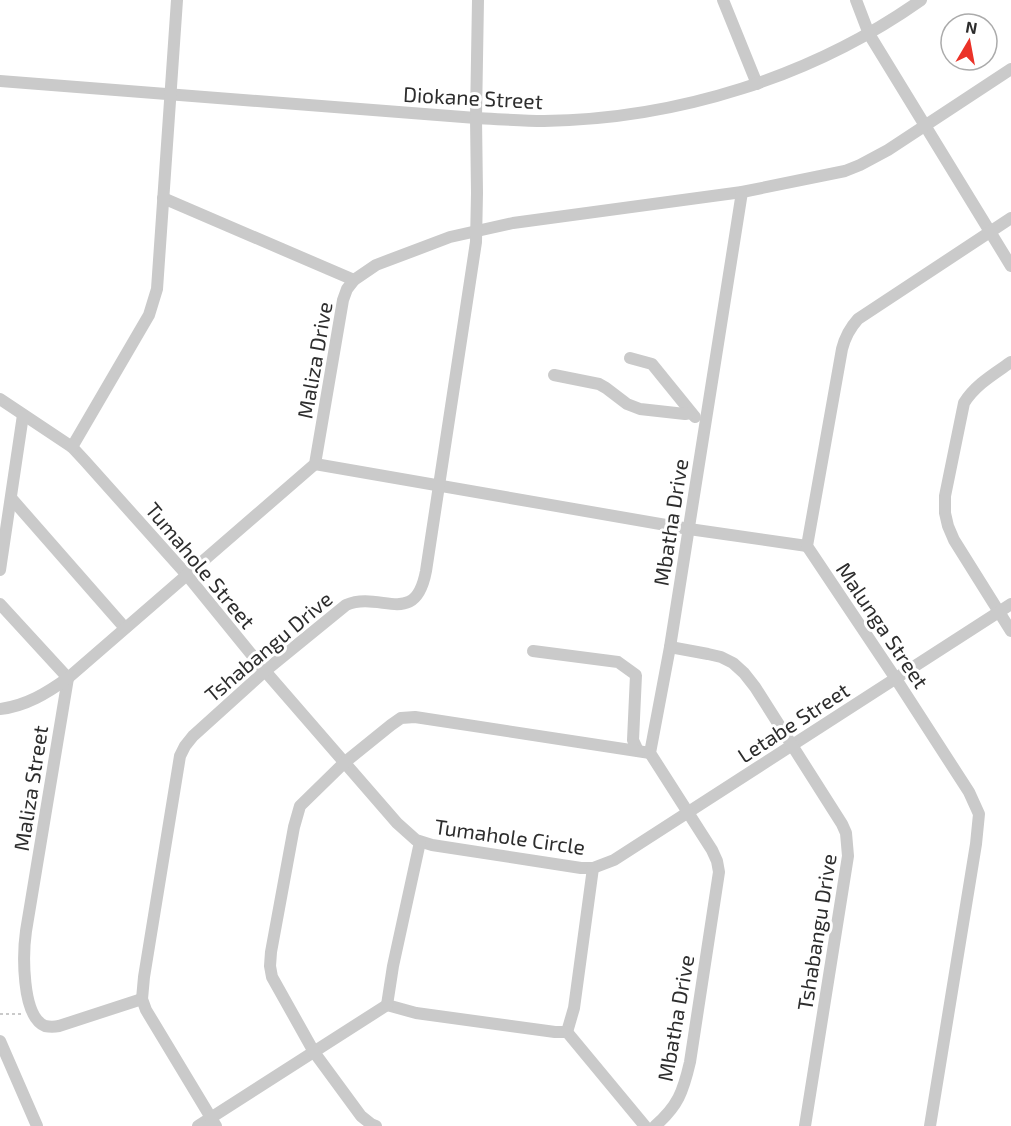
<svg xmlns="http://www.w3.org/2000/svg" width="1011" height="1126" font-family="'Exo 2',sans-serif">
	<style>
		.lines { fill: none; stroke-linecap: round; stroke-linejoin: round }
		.path { stroke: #cacaca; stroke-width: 2; stroke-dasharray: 3 3; stroke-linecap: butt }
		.minor { stroke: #cacaca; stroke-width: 12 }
		.labels { text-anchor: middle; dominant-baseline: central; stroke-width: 6; stroke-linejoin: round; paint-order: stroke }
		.street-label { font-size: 21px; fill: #2d2d2d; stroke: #fff }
	</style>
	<rect width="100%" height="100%" fill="#fff"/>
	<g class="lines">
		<!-- path -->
		<path class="path" d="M0,1014h21"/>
		<!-- minor -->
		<g class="minor">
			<path d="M723,0l34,84"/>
			<path d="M856,0l13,34 142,232"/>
			<path d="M0,81l476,37c22,1 46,3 68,3 133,-2 268,-44 377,-121"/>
			<path d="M163,198l191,82"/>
			<path d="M630,358l22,6 43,53"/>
			<path d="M1011,362c-17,12 -36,23 -47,41l-19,93v17l3,13 6,14 57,91"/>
			<path d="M554,375l45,9 7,4 21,16 13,5 45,5 6,-1"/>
			<path d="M0,399l72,48 13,14 101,113 79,97 132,152 19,17 16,5 149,23h12l21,-8 397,-256"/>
			<path d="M72,447l77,-132 8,-26 20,-289"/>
			<path d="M315,464l374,65 118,17"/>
			<path d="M11,498l114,130"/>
			<path d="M0,570l23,-155"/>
			<path d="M0,604l68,74"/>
			<path d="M670,647l38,7 13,3 12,6 11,10 11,14 87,137 4,9 2,23 -43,270"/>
			<path d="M533,651l85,11 18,13 -3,65 5,11"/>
			<path d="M68,678l-42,253c-3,21 -5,85 19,95 5,1 9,1 14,0l83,-27"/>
			<path d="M0,709c26,-3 47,-16 68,-31l247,-214 28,-164 4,-11 7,-9 22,-15 74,-28 63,-14 229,-31 103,-21 15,-6 28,-15 123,-81"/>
			<path d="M387,1005l29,8 139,19h12"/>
			<path d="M387,1005l6,-39 27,-124"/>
			<path d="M567,1032l7,-24 19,-140"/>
			<path d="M567,1032l78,94"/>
			<path d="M0,1041l37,85"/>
			<path d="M198,1126l189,-121"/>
			<path d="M216,1126l-70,-116 -4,-11 2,-22 36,-221 5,-10 8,-10 72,-65 81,-66c35,-15 69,24 80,-34l50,-329 1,-49 -1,-75 2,-118"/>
			<path d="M376,1126l-5,-2 -10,-8 -47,-64 -42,-75 -2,-11 1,-14 23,-125 6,-21 44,-43 47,-38 10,-7 14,-1 235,36"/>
			<path d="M655,1126c23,-20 28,-34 35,-64l29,-190 -2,-11 -5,-11 -62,-97 20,-106 72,-455"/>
			<path d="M930,1126l46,-282 3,-30 -10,-22 -73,-113 -89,-133 35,-197c3,-12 7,-20 16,-30l153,-101"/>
		</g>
	</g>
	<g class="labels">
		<!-- street labels -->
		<g class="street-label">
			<text transform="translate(473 97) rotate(3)">Diokane Street</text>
			<text transform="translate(314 360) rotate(-80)">Maliza Drive</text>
			<text transform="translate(670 522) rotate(-81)">Mbatha Drive</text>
			<text transform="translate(201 565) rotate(50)">Tumahole Street</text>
			<text transform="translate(883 625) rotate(56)">Malunga Street</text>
			<text transform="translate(268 646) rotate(-40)">Tshabangu Drive</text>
			<text transform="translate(793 722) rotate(-33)">Letabe Street</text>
			<text transform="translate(30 788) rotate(-81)">Maliza Street</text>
			<text transform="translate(510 836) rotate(8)">Tumahole Circle</text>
			<text transform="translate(816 932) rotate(-81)">Tshabangu Drive</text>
			<text transform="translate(675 1018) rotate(-80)">Mbatha Drive</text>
		</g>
	</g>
	<!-- north arrow -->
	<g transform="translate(969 42) rotate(10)"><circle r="28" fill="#ffffff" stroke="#ababab" stroke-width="1.5"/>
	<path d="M0-4.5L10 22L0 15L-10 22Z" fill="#eb3228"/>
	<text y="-9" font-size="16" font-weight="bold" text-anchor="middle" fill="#2d2d2d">N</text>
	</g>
</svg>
